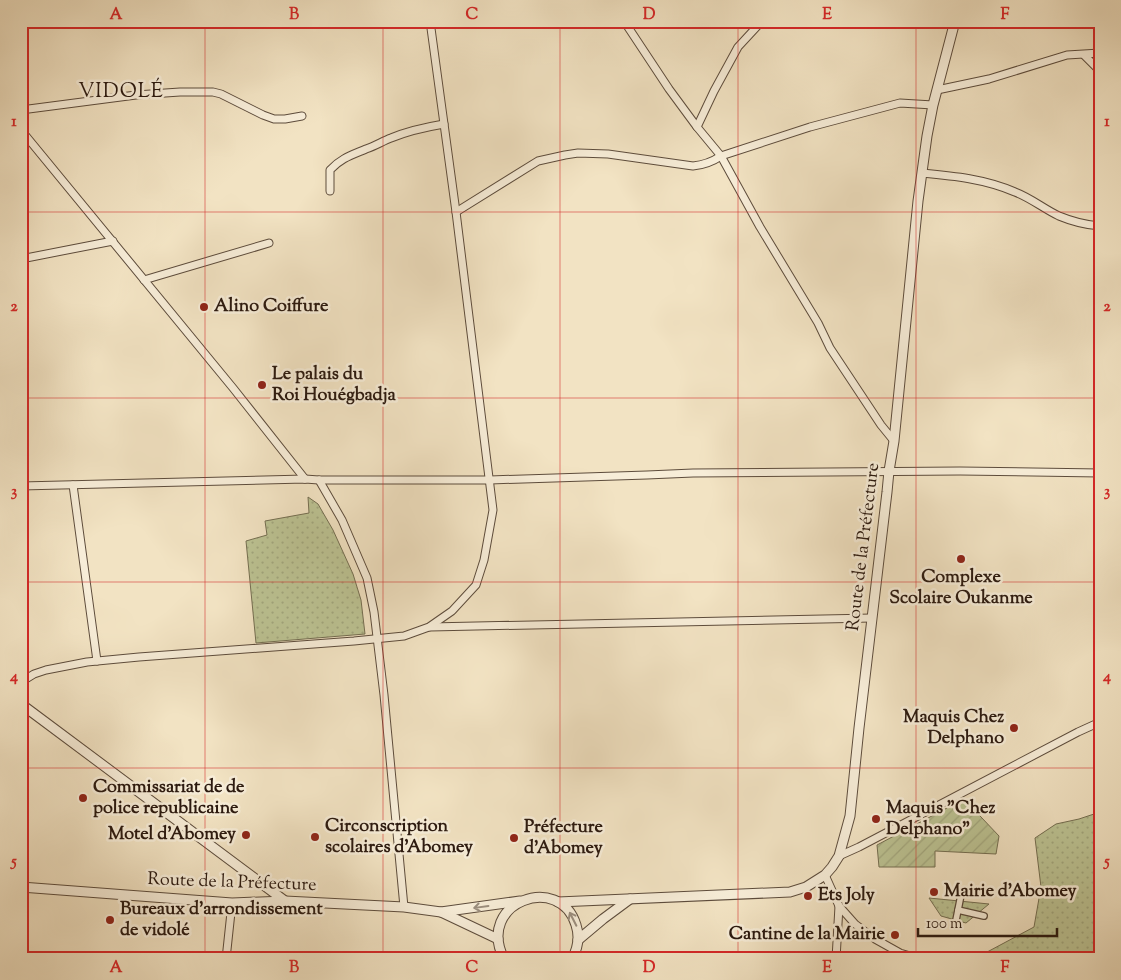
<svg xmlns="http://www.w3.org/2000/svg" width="1121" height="980" font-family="'Sorts Mill Goudy',serif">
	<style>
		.grass { fill: url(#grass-dots); stroke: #746e51 }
		.garden { fill: url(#garden-furrows); stroke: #746e51 }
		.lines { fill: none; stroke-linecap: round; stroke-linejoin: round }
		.pedestrian-casing { stroke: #5d4c3c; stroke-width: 8 }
		.minor-casing { stroke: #5d4c3c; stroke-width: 9 }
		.tertiary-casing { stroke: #5d4c3c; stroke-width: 11 }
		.pedestrian { stroke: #f7edd8; stroke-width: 5.5 }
		.minor { stroke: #f7edd8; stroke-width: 7 }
		.tertiary { stroke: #f7edd8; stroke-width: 9 }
		.oneway { stroke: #9b8e7e }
		.grid { fill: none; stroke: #d62828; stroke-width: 1; stroke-opacity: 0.55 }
		.poi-dot { fill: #8f2418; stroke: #f7edd8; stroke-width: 2 }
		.labels { text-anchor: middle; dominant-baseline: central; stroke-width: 5; stroke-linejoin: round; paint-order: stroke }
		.poi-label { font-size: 18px; font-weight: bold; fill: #2b190f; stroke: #f7edd8; text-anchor: start }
		.street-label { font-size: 18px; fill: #2b190f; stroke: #f7edd8 }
		.quarter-label { font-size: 20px; letter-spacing: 1px; fill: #2b190f; stroke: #f7edd8 }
		.neatline { fill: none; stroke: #d62828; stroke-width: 2 }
		.grid-label { font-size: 16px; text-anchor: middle; font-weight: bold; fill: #d62828 }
	</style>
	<defs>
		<pattern id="grass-dots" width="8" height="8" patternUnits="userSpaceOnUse" patternTransform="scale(1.25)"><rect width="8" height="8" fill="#bcc393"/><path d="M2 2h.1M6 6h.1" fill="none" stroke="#a2a77e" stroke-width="1.8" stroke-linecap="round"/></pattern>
		<pattern id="garden-furrows" width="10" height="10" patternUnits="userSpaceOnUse" patternTransform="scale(1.25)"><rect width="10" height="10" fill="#bcc393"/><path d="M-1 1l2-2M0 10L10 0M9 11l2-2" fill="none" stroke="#a2a77e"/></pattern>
	</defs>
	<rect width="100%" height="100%" fill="#f2e3c3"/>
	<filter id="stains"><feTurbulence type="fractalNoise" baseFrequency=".004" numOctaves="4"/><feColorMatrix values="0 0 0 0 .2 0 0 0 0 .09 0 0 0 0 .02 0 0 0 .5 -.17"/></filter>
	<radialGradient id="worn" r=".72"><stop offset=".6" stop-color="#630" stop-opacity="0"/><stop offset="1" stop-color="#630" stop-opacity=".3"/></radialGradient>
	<!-- grass -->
	<g class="grass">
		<path d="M308,497l10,7 15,26 20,44 8,26 4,34 -109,9 -10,-102 21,-6 -2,-14 44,-8z"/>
		<path d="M1100,812v147h-126l60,-32 7,-40 -6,-49 21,-14 23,-5z"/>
		<path d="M929,898l60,6 -23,19 -25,-7z"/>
	</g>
	<!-- garden -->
	<path class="garden" d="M964,799l35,37 -3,18 -61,-3v16h-56l-2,-22z"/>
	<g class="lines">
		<defs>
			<g id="pedestrian">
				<path d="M958,910l26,6"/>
				<path d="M955,925l6,-30"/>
			</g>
			<g id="minor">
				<path d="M624,21l45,68 28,38 24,29 39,71 58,96 12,25 51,77 13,16"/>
				<path d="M1084,55l16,16"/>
				<path d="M937,90l52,-11 78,-24 33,-2"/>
				<path d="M21,110l115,-15 44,-3h33l8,2 42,21 11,4h11l17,-3"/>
				<path d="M697,127l17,-36 24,-44 24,-26"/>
				<path d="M21,130l212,258 72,91"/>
				<path d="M922,173c32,3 63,6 93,19 16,6 29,17 44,24 12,5 27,9 41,10"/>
				<path d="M330,191v-21c11,-12 22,-15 36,-21 9,-3 17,-8 25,-11 17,-7 35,-11 53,-14"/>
				<path d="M456,212l82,-51 27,-6 13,-2 30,1 85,12c11,-1 19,-4 28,-10l89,-29 90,-24 33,2"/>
				<path d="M21,259l92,-18"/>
				<path d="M144,280l125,-37"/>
				<path d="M319,480l23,40 25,58 7,34 10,83 20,212"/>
				<path d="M73,485l24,176"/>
				<path d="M21,486l284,-7 14,1h171l157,-5 46,-2 267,-2 140,2"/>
				<path d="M430,627l442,-9"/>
				<path d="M21,682l13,-8 12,-4 41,-8 52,-5 215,-16 50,-5 25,-9 23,-16 24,-26 8,-25 9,-50 -37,-298 -26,-191"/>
				<path d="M839,856l20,-9 219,-115 22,-10"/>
				<path d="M825,875l14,31 16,18 20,15 25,14 20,6"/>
				<path d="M226,959l6,-56"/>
				<path d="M836,959l3,-53"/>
			</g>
			<g id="tertiary">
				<path d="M21,704l264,197"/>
				<path d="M21,887l211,16 53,-2 119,6 37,5 79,-11"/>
				<path d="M558,902l232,-10 16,-5 19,-12 7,-8 7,-11 11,-40 9,-88 28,-236 2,-21 5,-30 24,-240 9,-65 6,-31 22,-84"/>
				<path d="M441,912l57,27"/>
				<path d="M578,940l25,-21 27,-20"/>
				<path d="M504,959c-29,-57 56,-87 72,-34 4,12 2,23 -4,34"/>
			</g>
		</defs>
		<!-- pedestrian casing -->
		<use href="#pedestrian" class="pedestrian-casing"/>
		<!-- minor casing -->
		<use href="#minor" class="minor-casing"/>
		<!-- tertiary casing -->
		<use href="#tertiary" class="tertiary-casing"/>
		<!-- pedestrian -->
		<use href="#pedestrian" class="pedestrian"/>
		<!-- minor -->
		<use href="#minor" class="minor"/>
		<!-- tertiary -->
		<use href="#tertiary" class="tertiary"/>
	</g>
	<!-- one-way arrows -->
	<defs><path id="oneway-shaft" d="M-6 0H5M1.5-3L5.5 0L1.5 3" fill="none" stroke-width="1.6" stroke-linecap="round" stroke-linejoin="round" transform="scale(1.25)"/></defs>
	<g class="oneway">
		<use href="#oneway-shaft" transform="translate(481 907) rotate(172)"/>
		<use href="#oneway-shaft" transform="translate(573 919) rotate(-117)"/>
	</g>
	<!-- grid -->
	<path class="grid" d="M205,21v938M383,21v938M560,21v938M738,21v938M916,21v938M21,212h1079M21,398h1079M21,582h1079M21,768h1079"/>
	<!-- markers -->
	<g class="poi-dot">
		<circle cx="204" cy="307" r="5"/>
		<circle cx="262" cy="385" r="5"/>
		<circle cx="961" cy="559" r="5"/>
		<circle cx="1014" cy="728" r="5"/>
		<circle cx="83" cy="798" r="5"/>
		<circle cx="876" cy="819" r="5"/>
		<circle cx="246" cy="835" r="5"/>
		<circle cx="315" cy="837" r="5"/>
		<circle cx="514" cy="838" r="5"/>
		<circle cx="934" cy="892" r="5"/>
		<circle cx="808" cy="896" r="5"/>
		<circle cx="110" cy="920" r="5"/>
		<circle cx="895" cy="935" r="5"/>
	</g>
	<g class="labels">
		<!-- poi labels -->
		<g class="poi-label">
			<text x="214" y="307">Alino Coiffure</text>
			<text x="272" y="375">Le palais du<tspan x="272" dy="21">Roi Houégbadja</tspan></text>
			<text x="961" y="578" text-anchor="middle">Complexe<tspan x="961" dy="21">Scolaire Oukanme</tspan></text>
			<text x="1004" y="718" text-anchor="end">Maquis Chez<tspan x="1004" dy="21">Delphano</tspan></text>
			<text x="93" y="788">Commissariat de de<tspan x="93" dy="21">police republicaine</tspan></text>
			<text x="886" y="809">Maquis "Chez<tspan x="886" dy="21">Delphano"</tspan></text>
			<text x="325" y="827">Circonscription<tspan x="325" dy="21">scolaires d'Abomey</tspan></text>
			<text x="524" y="828">Préfecture<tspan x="524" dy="21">d’Abomey</tspan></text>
			<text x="236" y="835" text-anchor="end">Motel d'Abomey</text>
			<text x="944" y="892">Mairie d'Abomey</text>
			<text x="818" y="896">Ets Joly</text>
			<text x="120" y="910">Bureaux d'arrondissement<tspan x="120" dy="21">de vidolé</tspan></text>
			<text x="885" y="935" text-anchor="end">Cantine de la Mairie</text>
		</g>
		<!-- street labels -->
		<g class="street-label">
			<text transform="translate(864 547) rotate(-83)">Route de la Préfecture</text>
			<text transform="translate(232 883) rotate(2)">Route de la Préfecture</text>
		</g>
		<!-- quarter labels -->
		<g class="quarter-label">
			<text x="121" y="92">VIDOLÉ</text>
		</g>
	</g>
	<!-- margin -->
	<rect width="1121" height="980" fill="none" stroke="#f2e3c3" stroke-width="55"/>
	<!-- scale -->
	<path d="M918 928v8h139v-8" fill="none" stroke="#2b190f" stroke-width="2.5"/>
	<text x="926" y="928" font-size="15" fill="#2b190f" stroke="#f7edd8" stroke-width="4" paint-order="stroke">100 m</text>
	<rect x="28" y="28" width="1066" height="924" class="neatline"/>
	<g class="grid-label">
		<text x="116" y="19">A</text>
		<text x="294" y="19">B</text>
		<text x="472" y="19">C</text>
		<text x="649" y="19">D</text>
		<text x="827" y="19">E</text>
		<text x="1005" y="19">F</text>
		<text x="14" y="126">1</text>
		<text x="1107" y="126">1</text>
		<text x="14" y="311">2</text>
		<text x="1107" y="311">2</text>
		<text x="14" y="496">3</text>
		<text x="1107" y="496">3</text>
		<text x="14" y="681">4</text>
		<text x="1107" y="681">4</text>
		<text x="14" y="866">5</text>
		<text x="1107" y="866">5</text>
		<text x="116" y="972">A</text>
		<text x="294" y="972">B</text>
		<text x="472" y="972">C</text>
		<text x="649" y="972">D</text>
		<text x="827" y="972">E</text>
		<text x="1005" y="972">F</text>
	</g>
	<rect width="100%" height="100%" filter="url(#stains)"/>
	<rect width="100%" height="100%" fill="url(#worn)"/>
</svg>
